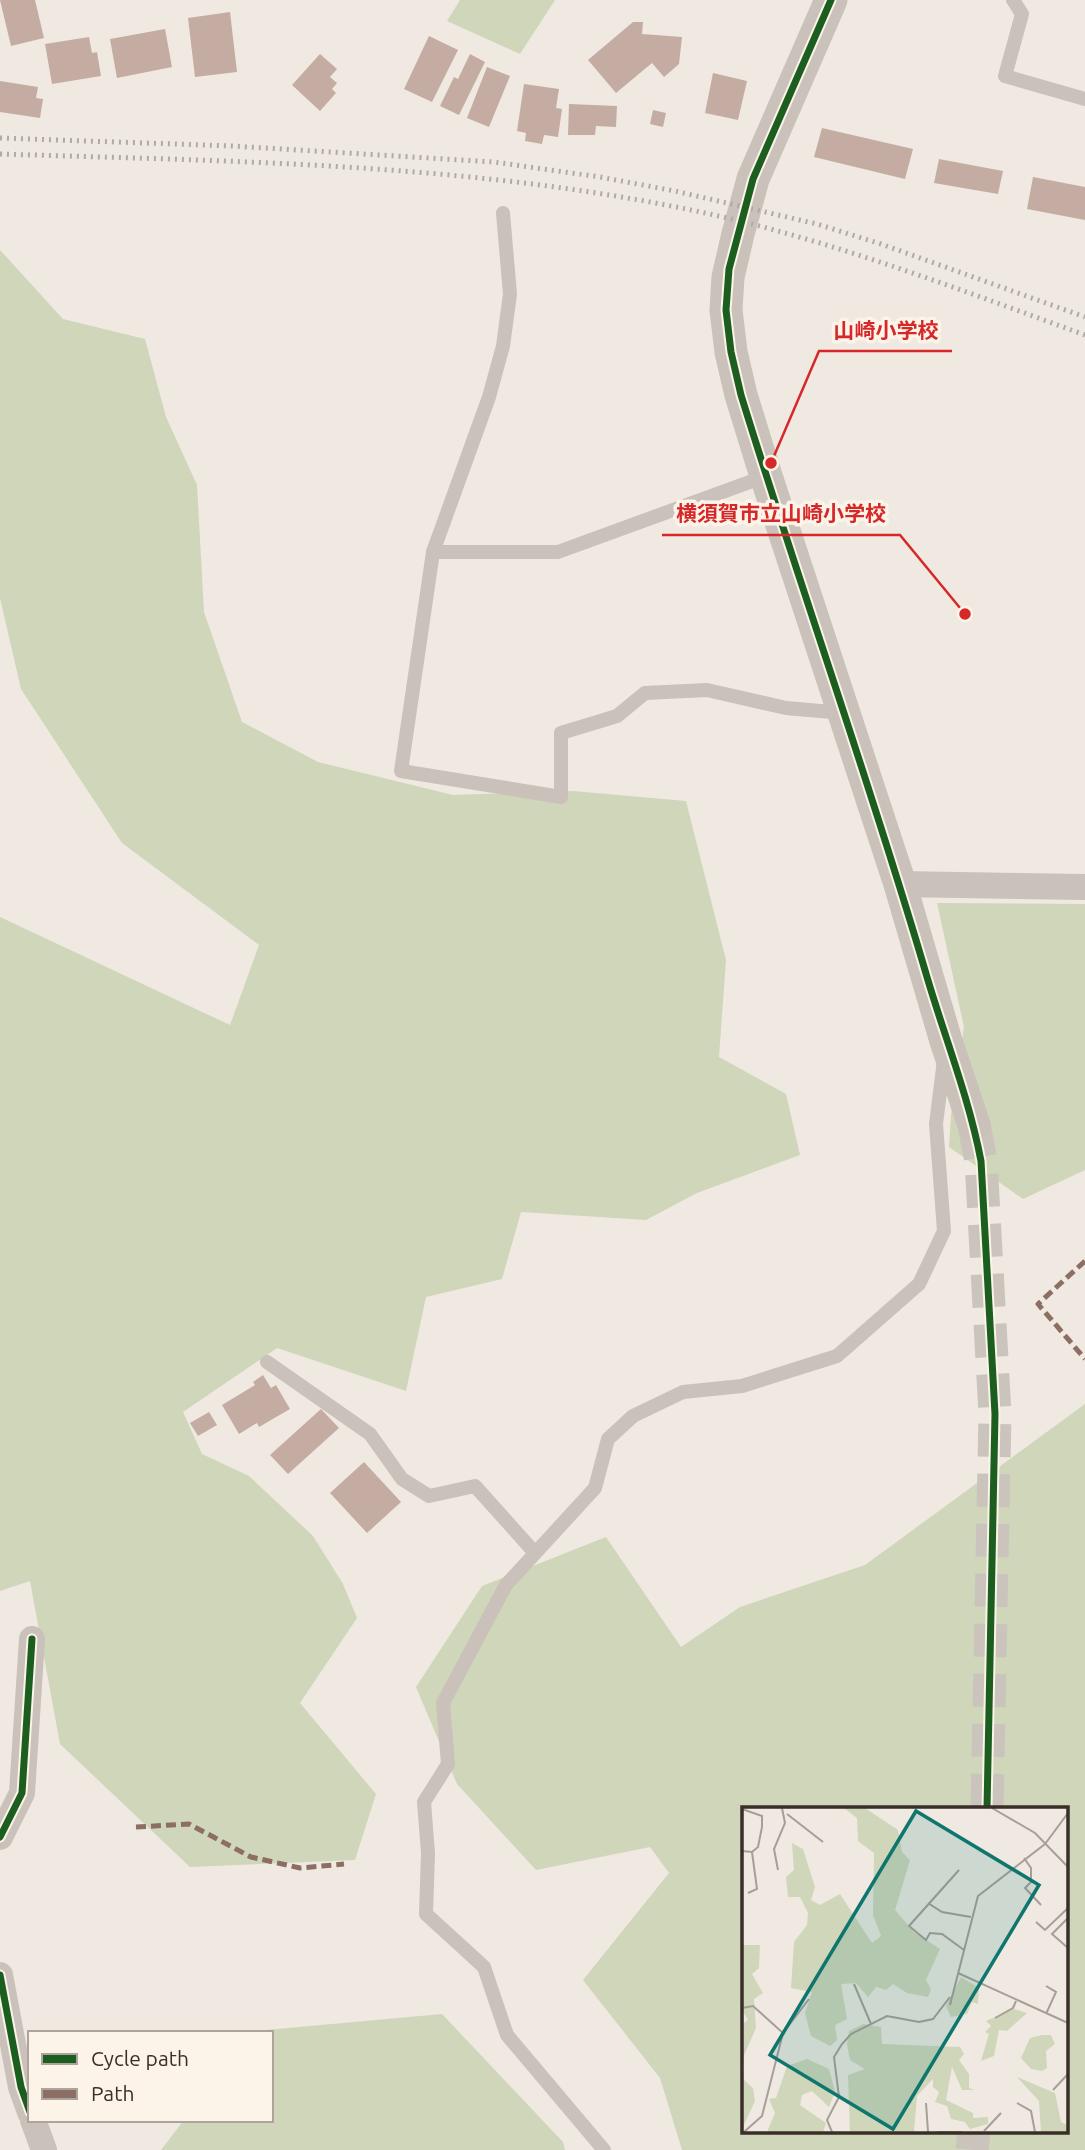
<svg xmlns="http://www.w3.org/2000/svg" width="1085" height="2150" font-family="Ubuntu,'Noto Sans JP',sans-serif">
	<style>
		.green { fill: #d0d6ba; fill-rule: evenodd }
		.building { fill: #c5aca2 }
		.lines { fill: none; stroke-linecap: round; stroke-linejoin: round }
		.tertiary-tunnel { stroke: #cbc4bd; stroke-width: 33; stroke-dasharray: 33 17; stroke-linecap: butt }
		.service { stroke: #c9c1ba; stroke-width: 14 }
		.minor { stroke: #c9c1ba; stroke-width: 26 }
		.tertiary { stroke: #c9c1ba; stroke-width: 33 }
		.rail { stroke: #b0aaa5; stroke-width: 5; stroke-dasharray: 2 5; stroke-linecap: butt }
		.quiet { stroke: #8d6e63; stroke-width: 5; stroke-dasharray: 10 5; stroke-linecap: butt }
		.cycleway-casing { stroke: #fcf3e9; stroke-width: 11 }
		.cycleway { stroke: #1b5e20; stroke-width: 7 }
		.inset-road { fill: none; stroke: #a79e98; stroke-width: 2 }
		.view { fill: #0f766e; fill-opacity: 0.15; stroke: #0f766e; stroke-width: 3.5 }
		.inset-edge { fill: none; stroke: #3a2e28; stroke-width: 3.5 }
		.leader { fill: none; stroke: #d62828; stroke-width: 2.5 }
		.callout-dot { fill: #d62828; stroke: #fcf3e9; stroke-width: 2.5 }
		.callout-label { font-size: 21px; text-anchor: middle; font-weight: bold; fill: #d62828; stroke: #fcf3e9; stroke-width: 7; stroke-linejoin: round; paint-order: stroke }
	</style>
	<rect width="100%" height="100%" fill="#efe9e2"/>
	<!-- green -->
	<g class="green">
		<path d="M460,0h95l-35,54 -73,-33z"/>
		<path d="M0,250l63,69 82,20 21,78 31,68 7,127 38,110 76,40 135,33 120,-4 113,10 40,159 -7,97 67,37 14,61 -103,38 -51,27 -125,-8 -19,67 -76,18 -20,94 -129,-43 -94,64 19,42 47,22 64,60 30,48 14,34 -57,85 76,91 -21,66 -165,7 -130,-123 -30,-163 -30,10v-674l230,108 29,-80 -137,-102 -101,-154 -21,-91z"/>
		<path d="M937,903l148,1v266l-62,29 -74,-52 2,-32 13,-88z"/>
		<path d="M1085,1404v746h-403l-22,-72 -77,-98 86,-107 -19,-26 -114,23 -79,-86 -41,-97 66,-101 124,-49 75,110 59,-40 125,-42zM744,1809h322v322h-322z"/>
		<path d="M442,2014l121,128 2,8h-404l23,-30h87v-87h-18l2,-2z"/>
	</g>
	<!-- building -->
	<g class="building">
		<path d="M0,0h35l9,38 -33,8z"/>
		<path d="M230,12l7,60 -42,5 -7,-59z"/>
		<path d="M633,22h10l-1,12 40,3 -3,27 -15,13 -12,-14 -36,30 -28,-33z"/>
		<path d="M165,29l7,38 -55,11 -7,-39z"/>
		<path d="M429,36l29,14 -26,52 -28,-13z"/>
		<path d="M89,37l3,16 5,-1 4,24 -49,8 -7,-40z"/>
		<path d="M320,54l17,15 -7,8 7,6 -5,6 4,4 -16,18 -28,-26z"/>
		<path d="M470,54l15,8 -26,53 -19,-9 14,-29 4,2z"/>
		<path d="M487,67l23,9 -21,51 -22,-9z"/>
		<path d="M713,73l34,8 -9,39 -33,-7z"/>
		<path d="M0,81l38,6 -2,11 7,1 -3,19 -40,-6z"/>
		<path d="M524,84l35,5 -3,19 6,1 -4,28 -14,-2 -2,9 -17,-3 1,-8 -9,-2z"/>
		<path d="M569,104l48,2 -1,21 -20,-1 -1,9h-27z"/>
		<path d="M653,110l13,3 -3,14 -13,-3z"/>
		<path d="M822,128l91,21 -8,30 -91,-22z"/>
		<path d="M939,159l64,12 -5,23 -64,-11z"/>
		<path d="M1033,177l52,10v33l-58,-11z"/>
		<path d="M263,1375l8,13 5,-3 14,24 -31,18 -2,-4 -18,11 -17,-29 33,-20 -2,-3z"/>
		<path d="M321,1409l18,19 -51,46 -18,-19z"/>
		<path d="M209,1412l8,13 -19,11 -8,-13z"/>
		<path d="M364,1462l37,40 -34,31 -37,-40z"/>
	</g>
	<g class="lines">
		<!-- tertiary-tunnel -->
		<g class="tertiary-tunnel">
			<path d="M974,1125l7,36 14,253 -8,395"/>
			<path d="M972,2150l2,-19"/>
		</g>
		<!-- service -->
		<g class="service">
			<path d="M1013,0l9,14 -17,62 80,23"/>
			<path d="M503,213l7,81 -7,52 -14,51 -56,155 -32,219 160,26v-64l56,-17 28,-23 62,-3 79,18 57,5"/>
			<path d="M433,552h125l208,-76"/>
			<path d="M267,1362l103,72 32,45 27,17 46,-10 60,67"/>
			<path d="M604,2150l-97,-115 -23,-68 -58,-53 2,-61 -4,-51 24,-38 -5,-61 63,-118 89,-97 13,-49 25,-23 50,-24 59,-6 95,-30 82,-72 25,-53 -8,-107 8,-64"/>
		</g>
		<!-- minor -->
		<g class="minor">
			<path d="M900,884l185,3"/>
			<path d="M0,1837l22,-44 10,-154"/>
			<path d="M0,1975l21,112 9,25"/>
			<path d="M33,2120l11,30"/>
		</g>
		<!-- tertiary -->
		<path class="tertiary" d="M831,0l-78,179 -15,55 -10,43 -2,33 5,42 10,43 25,81 134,408 46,157 28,84"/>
		<!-- rail -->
		<g class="rail">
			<path d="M0,138l232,8 262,16 106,15 75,14 142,33 64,20 204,73"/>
			<path d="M0,154c224,7 451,9 671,52 142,27 279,80 414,129"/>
		</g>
		<!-- quiet -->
		<g class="quiet">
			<path d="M1085,1261l-47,43 47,55"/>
			<path d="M136,1827l53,-3 62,33 49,11 44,-4"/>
		</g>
		<defs>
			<g id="cycleway">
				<path d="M831,0l-78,179 -24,90 -3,41 5,42 10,43c60,195 129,387 186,582 18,61 42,121 54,184l14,253 -8,395"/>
				<path d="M0,1837l22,-44 10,-154"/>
				<path d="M0,1975l21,112 9,25"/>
			</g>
		</defs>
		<!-- cycleway casing -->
		<use href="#cycleway" class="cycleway-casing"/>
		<!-- cycleway -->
		<use href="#cycleway" class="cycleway"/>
	</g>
	<!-- overview -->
	<g transform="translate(742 1807)">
		<rect width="326" height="326" fill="#efe9e2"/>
		<path d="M102,1h21l33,22 4,22 8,8 -15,50 19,22 26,17 -14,31 5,9 -3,8 -21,-4 -14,-9 -7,6 -10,-3 -8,10 -12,-14 -15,1 6,35 -12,6 2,15 -7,6 -19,-10 -6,-23 7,-21 -21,-4 3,-46 13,-17 1,-12 -8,-16h-12l-2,-20 8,-7 -2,-27 11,6 12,38 -4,13 9,5 20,-11 32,49 9,-7 -8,-21 1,-62 -16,-12 -1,-23zM0,138h18l-1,23 -7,6 11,19 -9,6 2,29 -14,32v-36l6,-4 -6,-10zM219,170l18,11 -1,16 -6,-2 -5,12 -16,3 -5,-11zM272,202l13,4 -20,18 -8,-1 -5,26 -13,5 8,-27 -4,-2 6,-6 -5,-5zM121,217l18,3 1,17 78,3 4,7 -5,6 10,14v14l5,2h-12l-10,-23 -6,33 27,13v5l15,-1v7l-18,5 -5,-7 -14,-3 -4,-13 -12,-4 4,-10 -6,-5v-8l-16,17 -3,36h-64l-2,-57 17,-6 -15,-9 -3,-16 2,-13zM300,228h9l4,9 -9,7 1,17 -5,3 -11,-2 -10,-11 9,-20zM65,252l22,10 6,23 -6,15 -17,-16 -10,4 -2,10 26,18 -3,9h-56l8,-19 -6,-14 7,-1 11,-32zM275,270l38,16 6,29 6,3v7h-26l-2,-31zM0,271l11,10 2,13 -13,28z" fill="#d0d6ba"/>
		<path class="inset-road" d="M250,1l43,25 33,34M0,2l20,7v11l-4,20 -6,5 -10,-1M45,7l36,28M282,51l7,10v14l-6,6 16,17M36,63l-4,-21 11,-26 -3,-15M217,63l-50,56 17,14 4,-7 12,1 22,16M6,86l9,-4 -5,-37M186,96l14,9 29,5M326,111l-16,16 16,14M294,115l9,8 23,-22M216,166l110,50M112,177l17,40M208,198l28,-109 67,-52 23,-31M0,201l11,-2 30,27M304,207l10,-22 -10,-6M253,211l18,-10 3,-7M311,283l15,-16M184,296l2,29M275,296l14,8 4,21M242,324l17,-18M2,325l18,-16 21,-83 26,-34M90,325l-5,-12 12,-23 -5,-40 8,-13 9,-10 36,-18 32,6 14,-3 17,-22M195,325h25"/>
		<path class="view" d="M174,4l123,74 -146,244 -123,-74z"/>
		<rect width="326" height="326" class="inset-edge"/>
	</g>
	<!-- callouts -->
	<path class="leader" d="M771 463L819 351H952M965 614L900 535H662"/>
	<g class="callout-dot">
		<circle cx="771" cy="463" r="7"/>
		<circle cx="965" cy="614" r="7"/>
	</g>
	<g class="callout-label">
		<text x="886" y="338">山崎小学校</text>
		<text x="781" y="521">横須賀市立山崎小学校</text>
	</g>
	<!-- legend -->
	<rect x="28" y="2031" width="245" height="91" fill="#fcf3e9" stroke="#aea49c" stroke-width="2"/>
	<rect x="42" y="2054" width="35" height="10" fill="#1b5e20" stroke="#aea49c" stroke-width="2"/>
	<text x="91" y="2066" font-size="21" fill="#3a2e28">Cycle path</text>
	<rect x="42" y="2089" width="35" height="10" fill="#8d6e63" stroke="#aea49c" stroke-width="2"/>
	<text x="91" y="2101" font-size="21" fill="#3a2e28">Path</text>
</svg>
